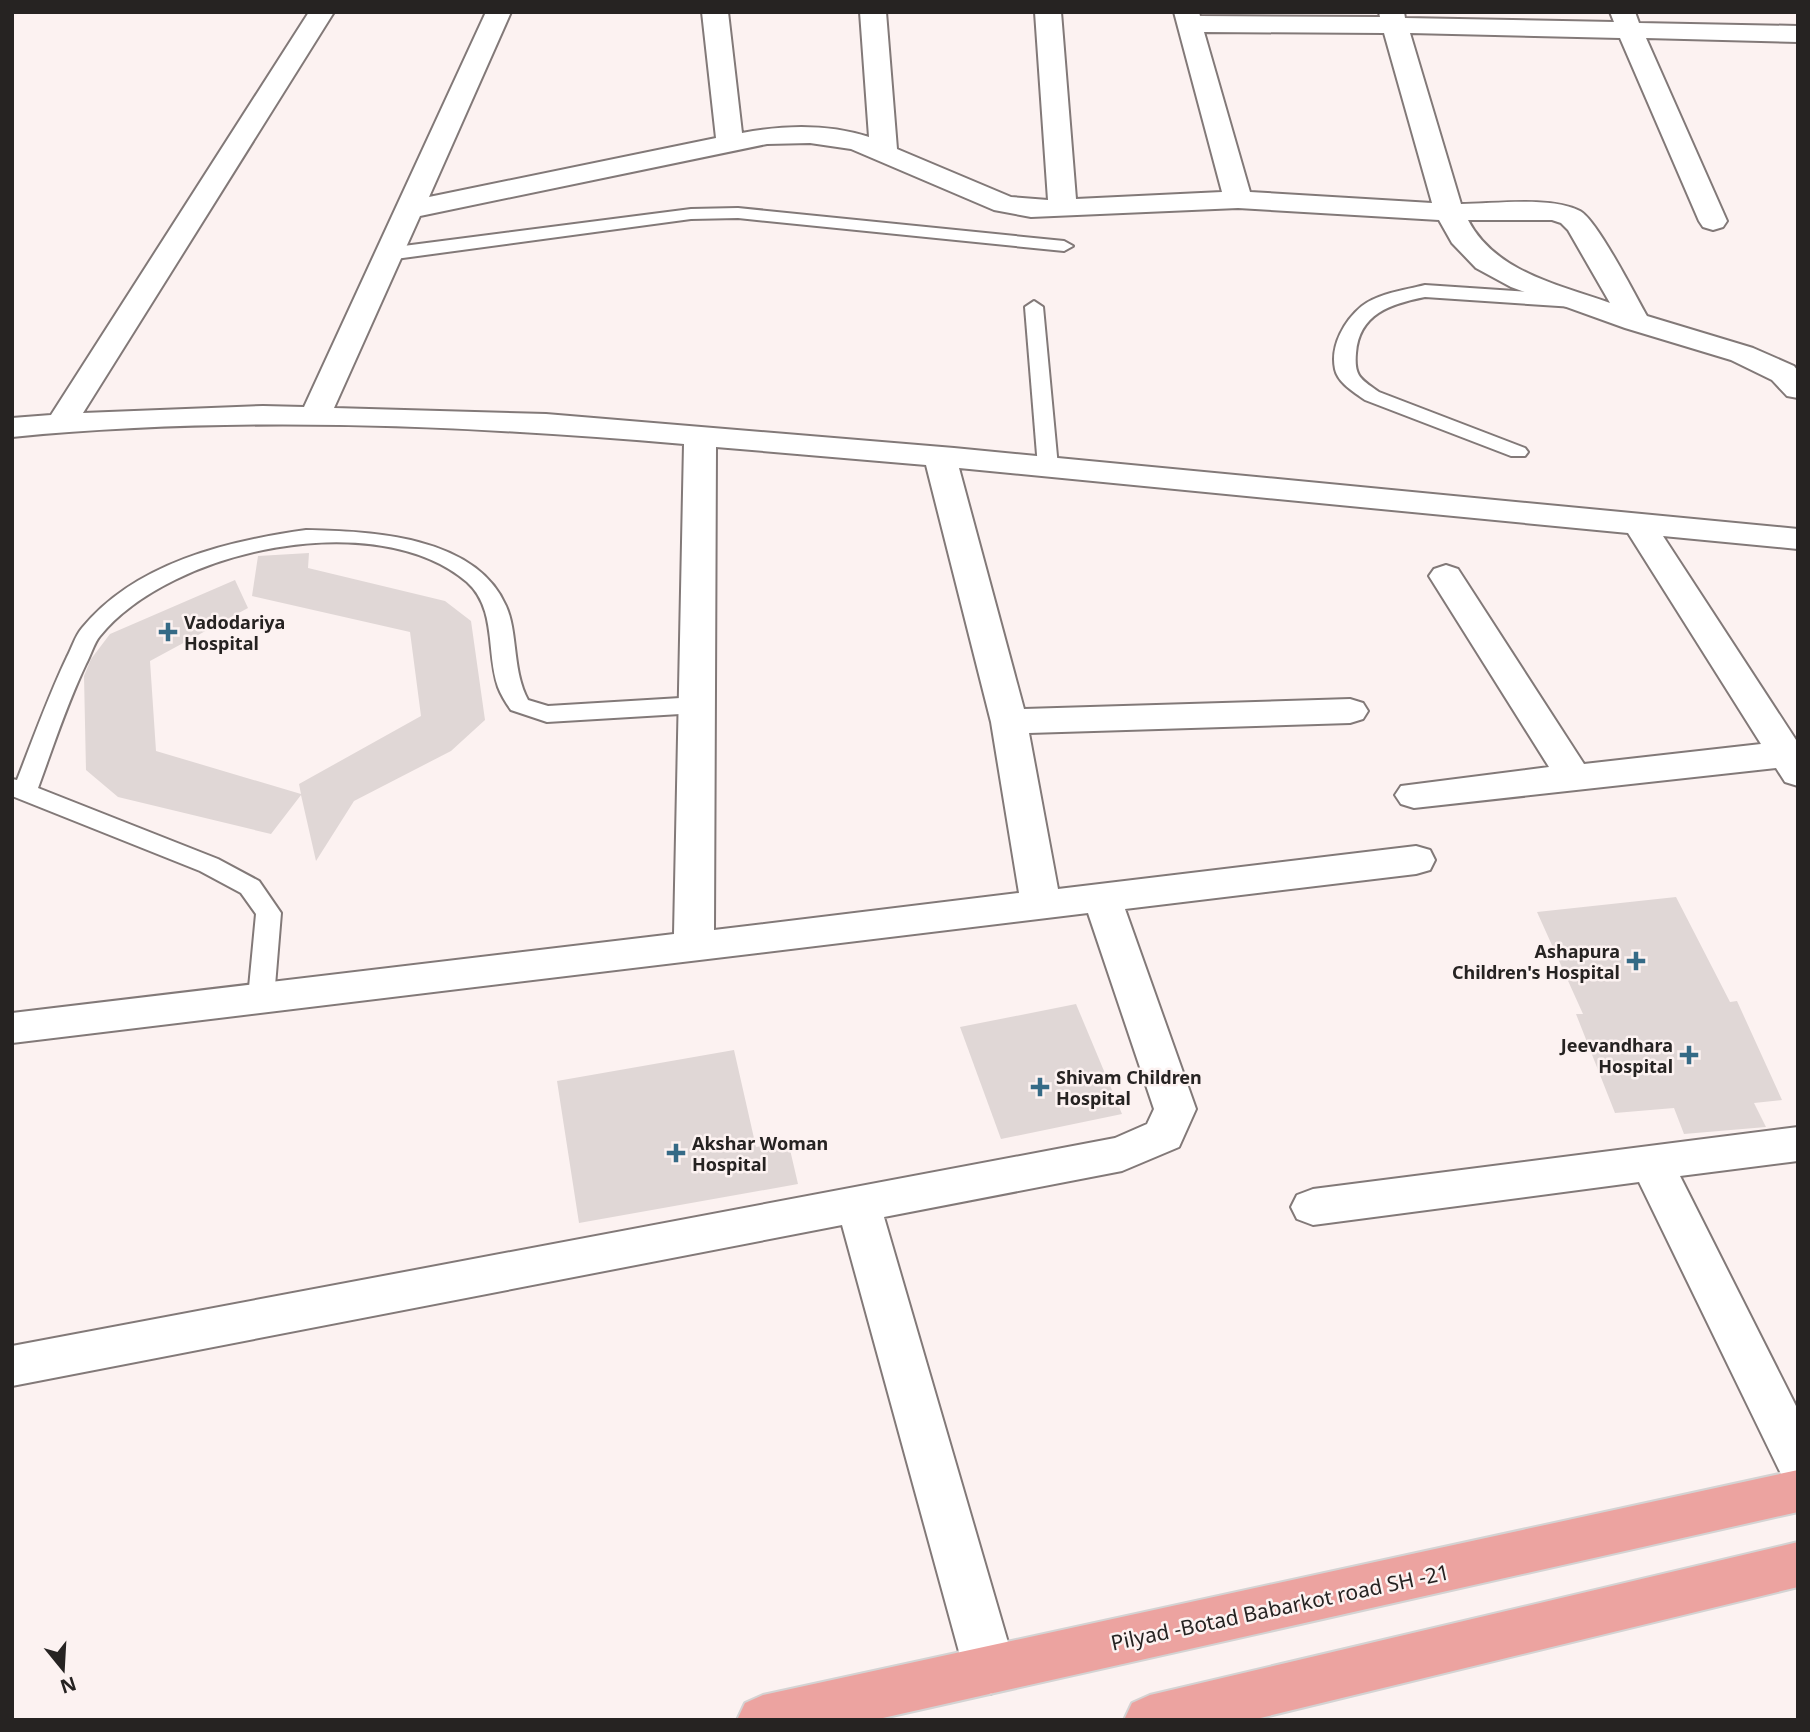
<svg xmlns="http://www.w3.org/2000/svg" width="1810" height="1732" font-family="'Noto Sans',sans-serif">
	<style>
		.building { fill: #e0d7d6 }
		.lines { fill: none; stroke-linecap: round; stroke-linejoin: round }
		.service-casing { stroke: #827978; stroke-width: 4 }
		.minor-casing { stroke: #827978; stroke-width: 4 }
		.primary-casing { stroke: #d4d3d3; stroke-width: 4 }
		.service { fill: #fff; fill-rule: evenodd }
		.minor { fill: #fff; fill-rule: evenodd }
		.primary { fill: #eca3a0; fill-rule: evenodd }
		.poi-dot { fill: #356a86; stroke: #fcf2f1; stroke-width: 2.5 }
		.labels { text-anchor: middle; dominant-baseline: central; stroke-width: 5; stroke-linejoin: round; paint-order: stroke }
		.poi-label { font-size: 18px; font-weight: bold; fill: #262322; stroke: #fcf2f1; text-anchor: start }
		.near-street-label { font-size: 21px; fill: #262322; stroke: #fcf2f1 }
	</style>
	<rect width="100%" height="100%" fill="#fcf2f1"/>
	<!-- building -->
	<g class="building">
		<path d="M309,553l-1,15 137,33 26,20 14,99 -34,31 -97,50 -38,60 -15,-66 -30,39 -153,-37 -32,-27 -2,-94 7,-17 19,-25 125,-54 13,28 -98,53 6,90 145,43 -2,-10 122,-68 -11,-84 -158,-36 6,-40z"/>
		<path d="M1676,897l54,105 7,-1 45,99 -28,3 12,24 -82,7 -10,-26 -59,5 -39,-99h7l-46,-102z"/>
		<path d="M1076,1004l46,110 -121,25 -41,-112z"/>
		<path d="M734,1050l22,97 32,-6 10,43 -219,39 -22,-142z"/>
	</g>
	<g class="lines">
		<defs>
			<g id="service">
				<path d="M738,208l326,33 9,5 -9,5 -326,-33 -47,1 -303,41 -9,-6 9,-6 303,-39z"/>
				<path d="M1425,285l149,10 9,6 -9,6 -149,-10c-35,7 -66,17 -69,56 -2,24 5,26 23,39l146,56 3,4 -3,4h-14l-146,-56c-11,-8 -27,-17 -30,-31 -5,-24 10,-49 27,-63 17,-13 43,-16 63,-21z"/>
				<path d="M1034,301l9,6 15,160 -3,4h-14l-3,-4 -13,-160z"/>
				<path d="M306,530c65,1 170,6 200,76 12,27 6,64 22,94l20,6 149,-9 8,3 3,5 -3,5 -8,3 -150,9 -36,-12c-5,-7 -10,-15 -13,-23 -12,-34 -1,-78 -31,-105 -90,-77 -296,-33 -367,54 -6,7 -9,19 -14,28 -19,40 -33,83 -48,124l180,71 41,22 22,32 -7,85 -4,7 -9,3 -9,-3 -4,-7 8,-84 -15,-21 -41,-22 -188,-75v-17l5,1c16,-41 31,-83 50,-123 5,-9 8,-21 15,-29 53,-65 145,-87 224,-98z"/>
			</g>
			<g id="minor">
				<path d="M309,12h25l-251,401 180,-7 41,1 182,-395h25l-82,185 287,-59 -14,-126h26l14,121c41,-8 87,-9 127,4l-9,-125h26l11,137 114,48 37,3 -13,-188h26l15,187 146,-7 -48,-180h25l1,4 180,1 -1,-5h25l1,6 209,4 -4,-10h25l4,11 159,3v16l-152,-4 81,183 -4,6 -10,3 -10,-3 -4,-6 -79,-183 -210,-5 51,171c32,0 90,-8 119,7 17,9 55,84 67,105l106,32 41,18 4,5v27l-11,-2 -15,-16 -41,-20 -106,-32 -114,-41 -35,-19 -24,-25 -13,-23 -201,-12 -207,9 -37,-7 -143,-61 -41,-6 -43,1 -347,72 -86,192 212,6 408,34 844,81v20l-135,-13 135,207v43l-13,-4 -9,-14 -362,40 -13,-4 -6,-9 6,-9 148,-19 -120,-191 5,-7 12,-4 12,4 126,195 177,-20 -133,-211 -669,-65 65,241 326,-10 13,4 5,8 -5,8 -13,4 -321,10 29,156 358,-43 14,4 5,10 -5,10 -14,4 -291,35 71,200 -17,38 -57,24 -238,46 132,453 -8,17 -18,7 -18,-7 -8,-17 -122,-445 -830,161v-40l1103,-208 32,-14 7,-15 -66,-196 -1076,130v-30l662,-79 10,-490c-222,-19 -449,-29 -672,-7v-19l39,-3zM1204,32l180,1 48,170 -182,-11zM1468,220h84l9,3 7,7 42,73c-51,-18 -115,-31 -142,-83zM716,447l210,18 65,257 28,171 -305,37z"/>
				<path d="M1798,1127v34l-118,15 118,234v70l-17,-6 -142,-292 -326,43 -16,-6 -6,-12 6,-12 16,-6z"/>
			</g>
			<g id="primary">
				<path d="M1798,1470v42l-924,208h-137l8,-17 18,-8z"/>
				<path d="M1798,1542v45l-546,133h-128l8,-17 18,-8z"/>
			</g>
		</defs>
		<!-- service casing -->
		<use href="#service" class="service-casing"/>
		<!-- minor casing -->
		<use href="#minor" class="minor-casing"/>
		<!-- primary casing -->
		<use href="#primary" class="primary-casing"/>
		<!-- service -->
		<use href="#service" class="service"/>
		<!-- minor -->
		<use href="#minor" class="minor"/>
		<!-- primary -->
		<use href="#primary" class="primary"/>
	</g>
	<!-- markers -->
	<g class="poi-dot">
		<path d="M164.5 621.5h7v7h7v7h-7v7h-7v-7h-7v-7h7z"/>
		<path d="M1632.5 950.5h7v7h7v7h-7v7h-7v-7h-7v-7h7z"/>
		<path d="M1685.5 1044.5h7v7h7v7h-7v7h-7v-7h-7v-7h7z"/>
		<path d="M1036.5 1076.5h7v7h7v7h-7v7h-7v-7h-7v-7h7z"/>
		<path d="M672.5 1142.5h7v7h7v7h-7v7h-7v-7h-7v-7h7z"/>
	</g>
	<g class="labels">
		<!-- poi labels -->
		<g class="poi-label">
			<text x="184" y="622">Vadodariya<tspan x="184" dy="21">Hospital</tspan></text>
			<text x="1620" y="951" text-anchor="end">Ashapura<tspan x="1620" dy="21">Children's Hospital</tspan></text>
			<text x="1673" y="1045" text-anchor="end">Jeevandhara<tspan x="1673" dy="21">Hospital</tspan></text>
			<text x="1056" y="1077">Shivam Children<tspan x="1056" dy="21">Hospital</tspan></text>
			<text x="692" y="1143">Akshar Woman<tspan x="692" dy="21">Hospital</tspan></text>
		</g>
		<!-- near-street labels -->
		<g class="near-street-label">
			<text transform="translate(1280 1607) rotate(-12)">Pilyad -Botad Babarkot road SH -21</text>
		</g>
	</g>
	<!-- border -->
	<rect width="1810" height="1732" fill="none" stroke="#262322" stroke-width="28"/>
	<!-- north arrow -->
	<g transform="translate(63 1669) rotate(162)" stroke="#fcf2f1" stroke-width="5" paint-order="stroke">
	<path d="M0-5L12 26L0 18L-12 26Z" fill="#262322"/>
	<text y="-10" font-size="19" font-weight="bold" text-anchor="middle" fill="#262322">N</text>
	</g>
</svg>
